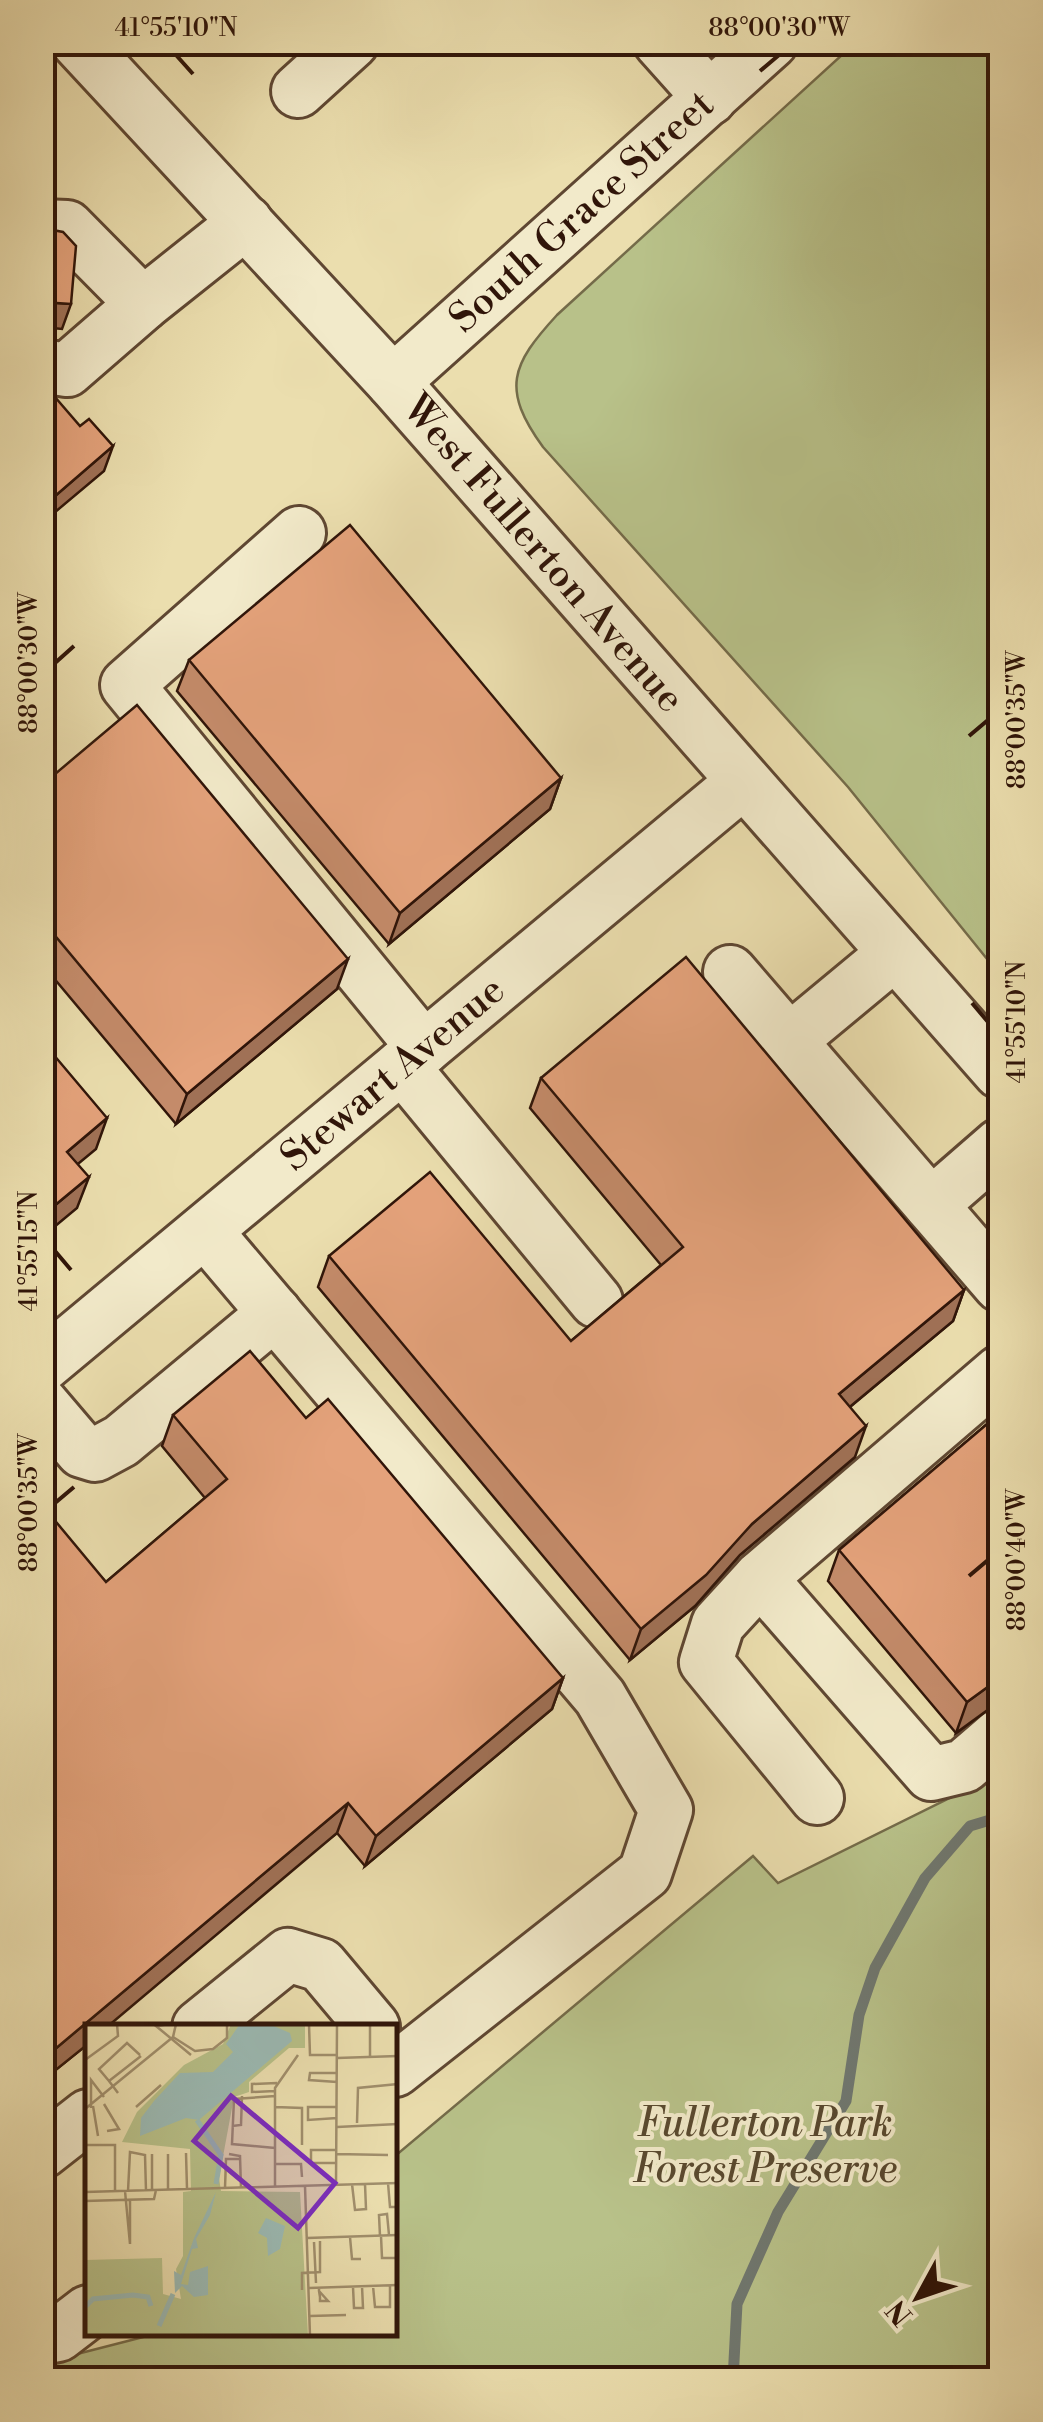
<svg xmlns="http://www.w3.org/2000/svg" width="1043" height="2422" font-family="'Libre Bodoni',serif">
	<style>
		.green { fill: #b8c189; stroke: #746b49; stroke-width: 2.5 }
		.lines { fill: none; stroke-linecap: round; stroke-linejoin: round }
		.stream { stroke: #707870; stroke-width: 11 }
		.minor-casing { stroke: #5f4732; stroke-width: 58 }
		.minor { stroke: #f2eaca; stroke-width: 52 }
		.wall { fill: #c48b6a; stroke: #301509; stroke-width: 2.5 }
		.shaded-wall { fill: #a07156; stroke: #301509; stroke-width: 2.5 }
		.building { fill: #e4a27b; stroke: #301509; stroke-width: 2.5 }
		.ticks { fill: none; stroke: #301509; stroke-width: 4 }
		.labels { text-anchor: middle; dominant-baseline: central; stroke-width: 8; stroke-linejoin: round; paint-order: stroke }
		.street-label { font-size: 40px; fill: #301509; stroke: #f2eaca }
		.park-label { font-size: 40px; font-style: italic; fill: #59492f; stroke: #f2eaca }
		.inset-river { fill: none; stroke: #9bbab4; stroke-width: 5 }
		.inset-road { fill: none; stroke: #a08e6c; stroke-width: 2.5 }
		.view { fill: #7b2cbf; fill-opacity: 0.15; stroke: #7b2cbf; stroke-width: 5 }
		.inset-edge { fill: none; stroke: #301509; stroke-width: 5 }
		.neatline { fill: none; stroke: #301509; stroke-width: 4 }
		.ticks-label { font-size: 25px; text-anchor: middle; fill: #301509 }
	</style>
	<rect width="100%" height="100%" fill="#ebdeae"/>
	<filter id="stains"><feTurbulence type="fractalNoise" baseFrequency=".002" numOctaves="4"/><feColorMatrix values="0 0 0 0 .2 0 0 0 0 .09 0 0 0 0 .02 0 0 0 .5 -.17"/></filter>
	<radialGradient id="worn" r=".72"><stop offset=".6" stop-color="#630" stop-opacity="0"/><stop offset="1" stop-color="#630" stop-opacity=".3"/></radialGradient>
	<!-- green -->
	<g class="green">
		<path d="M855,43h145v932l-152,-188 -305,-340c-42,-58 -32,-82 14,-132z"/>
		<path d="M1000,1773v606l-957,1 -1,-17 109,-28 244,-1v-178l358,-300 25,27z"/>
	</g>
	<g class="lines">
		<!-- stream -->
		<path class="stream" d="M733,2380l4,-76 41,-92 68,-111 13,-86 16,-47 50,-90 45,-52 30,-9"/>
		<defs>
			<g id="minor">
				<path d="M78,42l315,340 607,690"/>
				<path d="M660,42l50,56"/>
				<path d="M298,91l54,-49"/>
				<path d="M42,226l25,1 76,77 103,-82"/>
				<path d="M42,366l25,4 76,-66"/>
				<path d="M393,382l378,-340"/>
				<path d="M299,533l-172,152 297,363"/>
				<path d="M730,972l270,313"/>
				<path d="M789,1041l106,-88"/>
				<path d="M402,1066l194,235"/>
				<path d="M931,1205l69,-60"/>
				<path d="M205,1231l395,466 66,113 -21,63 -250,197"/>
				<path d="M42,1366l701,-584"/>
				<path d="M42,1404l40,47 13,4 26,-14 154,-128"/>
				<path d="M760,1578l171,196 33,-8 36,-31"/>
				<path d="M817,1798l-111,-136 12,-38 42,-46 240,-206"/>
				<path d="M199,2027l89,-72 33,10 52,62"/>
				<path d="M42,2152l46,-36"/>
				<path d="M42,2338l16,-3 30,-23"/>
			</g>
		</defs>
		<!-- minor casing -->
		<use href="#minor" class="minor-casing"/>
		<!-- minor -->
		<use href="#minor" class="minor"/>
	</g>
	<!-- wall -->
	<g class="wall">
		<path d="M189,660l372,118 -11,31 -161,135 -212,-253z"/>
		<path d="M42,785l295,204 -161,135 -134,-160z"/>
		<path d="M541,1078l423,212 -11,31 -103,86 5,50 -115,98 -45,51 -65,54 -312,-373 11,-31 242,85 90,-76 -131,-157z"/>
		<path d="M1000,1413v294l-7,-1 -37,27 -128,-152 11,-31z"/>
		<path d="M173,1415l133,3 257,260 -11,31 -187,157 -28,-33 -249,194v17l-46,37v-566l64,67 99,-84 -43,-52z"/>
	</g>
	<!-- shaded-wall -->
	<g class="shaded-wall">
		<path d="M42,302l29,2 -9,25 -20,-2z"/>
		<path d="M113,446l-9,25 -62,52v-9l5,-11z"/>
		<path d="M561,778l-11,31 -161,135 11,-31z"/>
		<path d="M348,959l-11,30 -161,135 11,-30z"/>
		<path d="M107,1118l-11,31 -40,33 11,-30z"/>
		<path d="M89,1177l-12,31 -35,29v-21z"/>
		<path d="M964,1290l-11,31 -125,104 11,-31z"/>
		<path d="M866,1426l-11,31 -115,98 -45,51 -65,54 11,-31 111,-105z"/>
		<path d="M563,1678l-11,31 -187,157 11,-30z"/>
		<path d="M1000,1678v29l-7,-1 -37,27 11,-31z"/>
		<path d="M348,1803l-11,30 -230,194h-19v17l-46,37v-21z"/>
	</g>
	<!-- building -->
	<g class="building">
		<path d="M42,228l21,4 13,14 -5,58 -29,-2z"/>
		<path d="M42,382l38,44 9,-7 24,27 -66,57 -5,-5z"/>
		<path d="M350,525l211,253 -161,135 -211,-253z"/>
		<path d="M137,705l211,254 -161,135 -145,-174v-135z"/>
		<path d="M686,957l278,333 -125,104 27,32 -114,98 -46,51 -65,54 -312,-373 101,-84 141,169 112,-94 -142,-169z"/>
		<path d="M42,1041l65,77 -40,34 22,25 -47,39z"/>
		<path d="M250,1351l56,67 22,-19 235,279 -187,158 -28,-33 -306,257v-545l5,-4 59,71 121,-103 -54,-64z"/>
		<path d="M1000,1413v265l-33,24 -128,-152z"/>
	</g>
	<!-- ticks -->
	<path class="ticks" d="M176,55l17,19M760,71l19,-16M55,663l19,-17M969,736l19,-16M972,1003l16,19M55,1251l16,19M55,1503l19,-16M969,1576l19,-16"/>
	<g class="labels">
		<!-- street labels -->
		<g class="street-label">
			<text transform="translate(582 212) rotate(-42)">South Grace Street</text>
			<text transform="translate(543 554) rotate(49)">West Fullerton Avenue</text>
			<text transform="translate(393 1074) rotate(-40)">Stewart Avenue</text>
		</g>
		<!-- park labels -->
		<g class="park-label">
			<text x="765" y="2124">Fullerton Park<tspan x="765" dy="46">Forest Preserve</tspan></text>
		</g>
	</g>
	<!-- overview -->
	<g transform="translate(85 2024)">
		<rect width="312" height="312" fill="#ebdeae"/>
		<path d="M146,0h74v24h-16l-40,34v10l-15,5 -15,81 2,13 79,1 8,144h-223v-76l77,-2 1,36 18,5 -5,-30 7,-13v-64l8,-1 -1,-42 -68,-7 15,-30 47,-47 39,-21z" fill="#b8c189"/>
		<path d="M155,0h29l21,9 2,8 -93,79 -13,-2 -46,18 1,-18 13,-17 26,-28 33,-1 20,-20 -7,-8zM131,168l-6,23 -14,24 2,9 -6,1 -11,35 7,1 2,-13 18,-6v29l-14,2 -12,-11 -7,7 -1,-22 7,4 13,-37zM181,194l19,8 -5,23 -12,7 -1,-18 -9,-5z" fill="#9bbab4"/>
		<path class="inset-river" d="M112,96l24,35 -5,29M0,283l8,-8 40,-4 15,2 3,9M74,302l14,-32"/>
		<path class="inset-road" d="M85,0l-14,2 35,29M224,0l1,31h27M88,13l22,14 18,-2 14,-11v-14M285,33v-33M252,34l61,-2M0,36l33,-24 -1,-12M24,57l-10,-12 28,-26 13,12M252,58l-28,-2 1,-7h27M190,67l-23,1v-8l25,-1M33,69l-9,-12 32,-25M19,80l15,25 -12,2M8,82l5,30M51,83l25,-22M190,83l27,1v37M6,84v-28l13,17M0,85l88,-72 3,-13M252,94l-29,2v-13h29M272,99l1,-35 40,-4M147,102l9,-1 1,-29M252,103l61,-3M0,121h30v47M190,124l-43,-4 2,-45 41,-3M101,129l1,36M67,130v36M144,130l11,2 1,32M251,130l52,1M251,139h-25v-13h25M190,140h26l1,13M303,159l2,24h7l-1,-24M267,160l3,26 11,-1 -1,-25M251,161l1,-161M220,162l5,150M190,163v-99l23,-33M140,164l1,-29h14M83,166v-36M40,167l5,53v-44M43,167l2,-39 15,3 1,36M0,168l313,-9M0,177l69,-2 2,-9M295,212l-1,-21 8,-1 2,21M296,212l1,22h16M265,213l2,22h9M222,214l91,-3M229,218l2,41M288,262l2,21h15v-21M268,263l1,21h9l-1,-22M224,264l89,-3M234,264v3l1,6v4h8l-9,-10M217,266v-17l18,-1v-31M225,292l36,-1M246,312h37"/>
		<path class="view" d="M146,72l104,87 -37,45 -104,-87z"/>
		<rect width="312" height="312" class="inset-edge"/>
	</g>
	<!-- margin -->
	<rect width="1043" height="2422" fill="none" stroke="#ebdeae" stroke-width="110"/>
	<!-- north arrow -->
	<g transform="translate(918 2297) rotate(230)" stroke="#f2eaca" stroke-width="8" paint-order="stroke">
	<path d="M0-8L18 38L0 25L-18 38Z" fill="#301509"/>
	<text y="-15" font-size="28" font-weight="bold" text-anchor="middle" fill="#301509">N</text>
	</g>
	<rect x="55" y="55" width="933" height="2312" class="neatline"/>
	<g class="ticks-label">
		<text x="176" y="36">41°55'10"N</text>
		<text x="779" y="36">88°00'30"W</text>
		<text transform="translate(28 663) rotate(-90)" y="9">88°00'30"W</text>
		<text transform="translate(1016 720) rotate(-90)" y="9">88°00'35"W</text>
		<text transform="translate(1016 1022) rotate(-90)" y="9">41°55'10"N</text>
		<text transform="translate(28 1251) rotate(-90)" y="9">41°55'15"N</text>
		<text transform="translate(28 1503) rotate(-90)" y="9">88°00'35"W</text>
		<text transform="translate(1016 1560) rotate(-90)" y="9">88°00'40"W</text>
	</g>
	<rect width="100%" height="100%" filter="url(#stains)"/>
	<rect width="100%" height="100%" fill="url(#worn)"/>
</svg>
